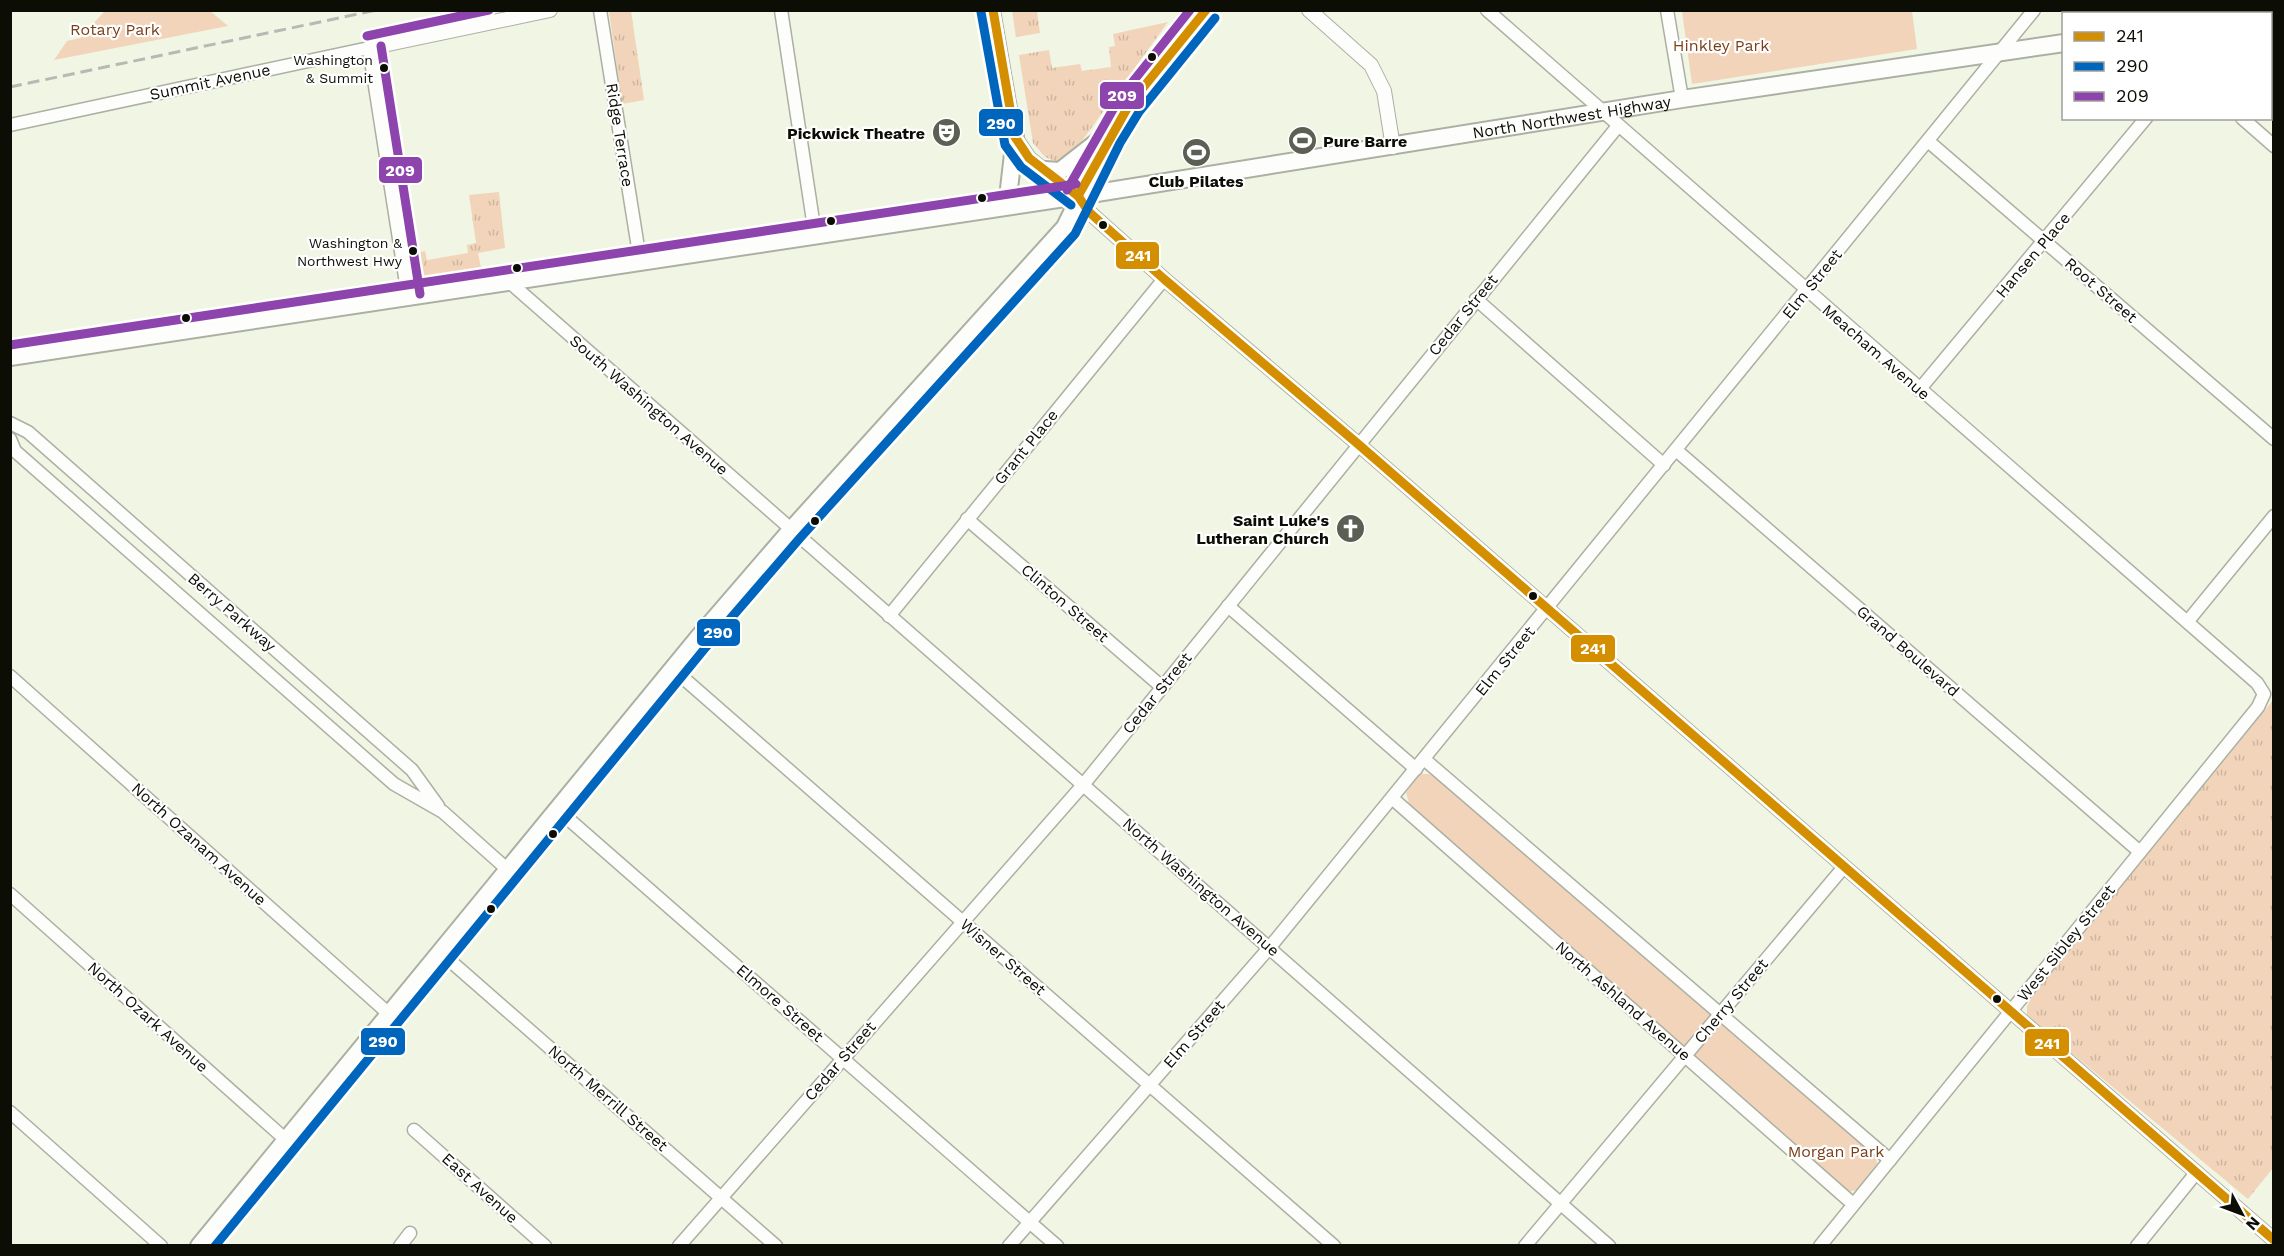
<svg xmlns="http://www.w3.org/2000/svg" width="2284" height="1256" font-family="'Work Sans',sans-serif">
	<style>
		.grass { fill: url(#grass-tufts) }
		.green { fill: #f2d4ba }
		.lines { fill: none; stroke-linecap: round; stroke-linejoin: round }
		.minor-casing { stroke: #acb0a3; stroke-width: 15 }
		.tertiary-casing { stroke: #acb0a3; stroke-width: 16 }
		.secondary-casing { stroke: #acb0a3; stroke-width: 20 }
		.minor { stroke: #fdfefb; stroke-width: 12 }
		.tertiary { stroke: #fdfefb; stroke-width: 14 }
		.secondary { stroke: #fdfefb; stroke-width: 16 }
		.rail { stroke: #b7b9b4; stroke-width: 3; stroke-dasharray: 12 6; stroke-linecap: butt }
		.bus-1-casing { stroke: #fff; stroke-width: 14 }
		.bus-2-casing { stroke: #fff; stroke-width: 14 }
		.bus-3-casing { stroke: #fff; stroke-width: 14 }
		.bus-1 { stroke: #d48f01; stroke-width: 9 }
		.bus-2 { stroke: #0065bd; stroke-width: 9 }
		.bus-3 { stroke: #8e44ad; stroke-width: 9 }
		.bus-dot { fill: #0c0e05; stroke: #fff; stroke-width: 2 }
		.labels { text-anchor: middle; dominant-baseline: central; stroke-width: 4.5; stroke-linejoin: round; paint-order: stroke }
		.bus-label { font-size: 14px; fill: #0c0e05; stroke: #fff; text-anchor: end }
		.park-label { font-size: 16px; fill: #793f19; stroke: #fff }
		.street-label { font-size: 16px; fill: #0c0e05; stroke: #fff }
		.poi-label { font-size: 16px; font-weight: bold; fill: #0c0e05; stroke: #fff; text-anchor: end }
		.line-badge { stroke: #fff; stroke-width: 2 }
		.badge-label { font-size: 16px; text-anchor: middle; font-weight: bold; fill: #fff }
	</style>
	<defs>
		<pattern id="grass-tufts" width="24" height="20" patternUnits="userSpaceOnUse" patternTransform="scale(1.5)"><rect width="24" height="20" fill="#f2d4ba"/><path d="M3 7l-1-3M5 7V3M7 7l1-3M15 17l-1-3M17 17v-4M19 17l1-3" fill="none" stroke="#ceb59e"/></pattern>
	</defs>
	<rect width="100%" height="100%" fill="#f0f5e4"/>
	<!-- grass -->
	<g class="grass">
		<path d="M609,11h22l13,89 -22,4z"/>
		<path d="M1012,11h25l3,22 -24,4z"/>
		<path d="M1168,22l-97,134 -11,7 -15,-6 -12,-14 -14,-88 30,-5 3,18 28,-4 2,7 29,-4 -2,-20 6,-1 -2,-12z"/>
		<path d="M499,192l6,56 -27,5 3,15 -63,12 -2,-27 9,-2 2,9 41,-7 -1,-8 9,-2 -7,-48z"/>
		<path d="M2273,700v468l-25,31 -221,-183v-10l7,-12z"/>
	</g>
	<!-- green -->
	<g class="green">
		<path d="M105,11h105l18,15 -174,34 13,-19 13,-3z"/>
		<path d="M1682,11h230l5,38 -225,35z"/>
		<path d="M1419,774h10l11,5 436,377 1,8 -20,26 -9,2 -432,-379 -6,-7 -4,-13z"/>
	</g>
	<g class="lines">
		<defs>
			<g id="minor">
				<path d="M600,10l40,250"/>
				<path d="M781,10l34,224"/>
				<path d="M1487,10l770,673 7,11 -6,13 -438,539"/>
				<path d="M1667,10l15,89"/>
				<path d="M2242,118l32,28"/>
				<path d="M10,125l359,-77 39,248"/>
				<path d="M1928,141l346,298"/>
				<path d="M507,280l1102,966"/>
				<path d="M1476,299l188,166"/>
				<path d="M1919,390l227,-272"/>
				<path d="M10,423l18,9 384,338 26,36"/>
				<path d="M10,439l5,12 379,333 49,28 64,57"/>
				<path d="M1676,450l464,402"/>
				<path d="M967,519l195,168"/>
				<path d="M1228,606l188,163"/>
				<path d="M889,616l275,-337"/>
				<path d="M2188,621l86,-105"/>
				<path d="M673,669l661,577"/>
				<path d="M10,676l378,337"/>
				<path d="M1424,759l466,401"/>
				<path d="M1392,798l461,406"/>
				<path d="M557,809l500,437"/>
				<path d="M10,894l275,245"/>
				<path d="M439,951l337,295"/>
				<path d="M10,1112l151,134"/>
				<path d="M414,1130l131,116"/>
				<path d="M400,1246l10,-13"/>
				<path d="M679,1246l404,-461 535,-659"/>
				<path d="M1009,1246l261,-299 764,-937"/>
				<path d="M1525,1246l318,-378"/>
				<path d="M2137,1246l59,-73"/>
			</g>
			<g id="tertiary">
				<path d="M993,10l22,127 14,21 49,38 11,16 75,67 194,165 916,796"/>
				<path d="M1309,10l62,55 13,26 9,56"/>
				<path d="M369,48l181,-38"/>
			</g>
			<g id="secondary">
				<path d="M2257,14l17,-3"/>
				<path d="M1045,170l15,1 46,-36"/>
				<path d="M1007,206l8,-69"/>
				<path id="s1" d="M10,357l1068,-161 604,-97 382,-56"/>
				<path d="M199,1246l498,-607 94,-109 274,-303 44,-90 20,-32 77,-95"/>
			</g>
		</defs>
		<!-- minor casing -->
		<use href="#minor" class="minor-casing"/>
		<!-- tertiary casing -->
		<use href="#tertiary" class="tertiary-casing"/>
		<!-- secondary casing -->
		<use href="#secondary" class="secondary-casing"/>
		<!-- minor -->
		<use href="#minor" class="minor"/>
		<!-- tertiary -->
		<use href="#tertiary" class="tertiary"/>
		<!-- secondary -->
		<use href="#secondary" class="secondary"/>
		<!-- rail -->
		<path class="rail" d="M10,87l367,-77"/>
		<defs>
			<g id="bus-1">
				<path d="M993,10l22,127 14,21 49,38 11,16 75,67 194,165 916,796"/>
				<path d="M1078,196l51,-91 77,-95"/>
			</g>
			<g id="bus-2">
				<path d="M981,12l24,133 16,22 50,38"/>
				<path d="M215,1246l491,-599 94,-109 275,-304 45,-91 19,-31 76,-94"/>
			</g>
			<g id="bus-3">
				<path d="M367,36l122,-26"/>
				<path d="M381,46l39,248"/>
				<path d="M1067,190l52,-91 71,-89"/>
				<path d="M10,345l1066,-161"/>
			</g>
		</defs>
		<!-- bus-1 casing -->
		<use href="#bus-1" class="bus-1-casing"/>
		<!-- bus-2 casing -->
		<use href="#bus-2" class="bus-2-casing"/>
		<!-- bus-3 casing -->
		<use href="#bus-3" class="bus-3-casing"/>
		<!-- bus-1 -->
		<use href="#bus-1" class="bus-1"/>
		<!-- bus-2 -->
		<use href="#bus-2" class="bus-2"/>
		<!-- bus-3 -->
		<use href="#bus-3" class="bus-3"/>
	</g>
	<!-- icons -->
	<defs>
		<symbol id="theatre-disc" viewBox="-11 -11 22 22"><circle r="9.5" fill="#5c5f53" stroke="#fff"/><path d="M-5-5.5Q0-4 5-5.5V0Q5 5 0 6Q-5 5-5 0ZM-3.3-2.5H-1v1.5H-3.3ZM1-2.5H3.3v1.5H1ZM-2.8 1Q0 5.5 2.8 1Z" fill="#fff"/></symbol>
		<symbol id="stadium-disc" viewBox="-11 -11 22 22"><circle r="9.5" fill="#5c5f53" stroke="#fff"/><path d="M0-5a6.5 5 0 1 0 0 10a6.5 5 0 1 0 0-10ZM-3.5-1.8h7v3.6h-7Z" fill="#fff"/></symbol>
		<symbol id="church-disc" viewBox="-11 -11 22 22"><circle r="9.5" fill="#5c5f53" stroke="#fff"/><path d="M-1.2-6h2.4v3.5h3.3v2.4h-3.3V6h-2.4V-.1h-3.3v-2.4h3.3Z" fill="#fff"/></symbol>
	</defs>
	<g fill-rule="evenodd">
		<use href="#theatre-disc" x="930" y="116" width="33" height="33"/>
		<use href="#stadium-disc" x="1286" y="124" width="33" height="33"/>
		<use href="#stadium-disc" x="1180" y="136" width="33" height="33"/>
		<use href="#church-disc" x="1334" y="512" width="33" height="33"/>
	</g>
	<!-- markers -->
	<g class="bus-dot">
		<circle cx="1152" cy="57" r="5"/>
		<circle cx="384" cy="68" r="5"/>
		<circle cx="982" cy="198" r="5"/>
		<circle cx="831" cy="221" r="5"/>
		<circle cx="1103" cy="225" r="5"/>
		<circle cx="413" cy="251" r="5"/>
		<circle cx="517" cy="268" r="5"/>
		<circle cx="186" cy="318" r="5"/>
		<circle cx="815" cy="521" r="5"/>
		<circle cx="1533" cy="596" r="5"/>
		<circle cx="553" cy="834" r="5"/>
		<circle cx="491" cy="909" r="5"/>
		<circle cx="1997" cy="999" r="5"/>
	</g>
	<g class="labels">
		<!-- bus labels -->
		<g class="bus-label">
			<text x="373" y="60">Washington<tspan x="373" dy="18">&amp; Summit</tspan></text>
			<text x="402" y="243">Washington &amp;<tspan x="402" dy="18">Northwest Hwy</tspan></text>
		</g>
		<!-- park labels -->
		<g class="park-label">
			<text x="115" y="29">Rotary Park</text>
			<text x="1721" y="45">Hinkley Park</text>
			<text x="1836" y="1151">Morgan Park</text>
		</g>
		<!-- street labels -->
		<g class="street-label">
			<text transform="translate(210 82) rotate(-12)">Summit Avenue</text>
			<text stroke="none"><textPath href="#s1" startOffset="1580">North Northwest Highway</textPath></text>
			<text transform="translate(620 135) rotate(81)">Ridge Terrace</text>
			<text transform="translate(2033 255) rotate(-50)">Hansen Place</text>
			<text transform="translate(1812 284) rotate(-51)">Elm Street</text>
			<text transform="translate(2101 290) rotate(41)">Root Street</text>
			<text transform="translate(1463 315) rotate(-51)">Cedar Street</text>
			<text transform="translate(1876 352) rotate(41)">Meacham Avenue</text>
			<text transform="translate(649 405) rotate(41)">South Washington Avenue</text>
			<text transform="translate(1026 447) rotate(-51)">Grant Place</text>
			<text transform="translate(1065 603) rotate(41)">Clinton Street</text>
			<text transform="translate(232 612) rotate(41)">Berry Parkway</text>
			<text transform="translate(1908 651) rotate(41)">Grand Boulevard</text>
			<text transform="translate(1505 661) rotate(-51)">Elm Street</text>
			<text transform="translate(1157 693) rotate(-51)">Cedar Street</text>
			<text transform="translate(199 844) rotate(42)">North Ozanam Avenue</text>
			<text transform="translate(1201 887) rotate(41)">North Washington Avenue</text>
			<text transform="translate(2066 943) rotate(-51)">West Sibley Street</text>
			<text transform="translate(1003 957) rotate(41)">Wisner Street</text>
			<text transform="translate(1623 1001) rotate(41)">North Ashland Avenue</text>
			<text transform="translate(1731 1001) rotate(-50)">Cherry Street</text>
			<text transform="translate(780 1003) rotate(41)">Elmore Street</text>
			<text transform="translate(148 1017) rotate(42)">North Ozark Avenue</text>
			<text transform="translate(1194 1034) rotate(-49)">Elm Street</text>
			<text transform="translate(840 1061) rotate(-49)">Cedar Street</text>
			<text transform="translate(608 1098) rotate(41)">North Merrill Street</text>
			<text transform="translate(480 1188) rotate(42)">East Avenue</text>
		</g>
		<!-- poi labels -->
		<g class="poi-label">
			<text x="925" y="133">Pickwick Theatre</text>
			<text x="1323" y="141" text-anchor="start">Pure Barre</text>
			<text x="1196" y="181" text-anchor="middle">Club Pilates</text>
			<text x="1329" y="520">Saint Luke's<tspan x="1329" dy="18">Lutheran Church</tspan></text>
		</g>
	</g>
	<g class="line-badge">
		<rect x="1099" y="81" width="46" height="29" rx="6" fill="#8e44ad"/>
		<rect x="978" y="108" width="46" height="29" rx="6" fill="#0065bd"/>
		<rect x="378" y="156" width="45" height="28" rx="6" fill="#8e44ad"/>
		<rect x="1115" y="241" width="45" height="29" rx="6" fill="#d48f01"/>
		<rect x="696" y="618" width="45" height="29" rx="6" fill="#0065bd"/>
		<rect x="1570" y="634" width="46" height="29" rx="6" fill="#d48f01"/>
		<rect x="360" y="1027" width="46" height="29" rx="6" fill="#0065bd"/>
		<rect x="2024" y="1028" width="46" height="29" rx="6" fill="#d48f01"/>
	</g>
	<g class="badge-label">
		<text x="1122" y="101">209</text>
		<text x="1001" y="129">290</text>
		<text x="400" y="176">209</text>
		<text x="1138" y="261">241</text>
		<text x="718" y="638">290</text>
		<text x="1593" y="654">241</text>
		<text x="383" y="1047">290</text>
		<text x="2047" y="1049">241</text>
	</g>
	<!-- border -->
	<rect width="2284" height="1256" fill="none" stroke="#0c0e05" stroke-width="24"/>
	<!-- legend -->
	<rect x="2062" y="12" width="210" height="108" fill="#ffffff" stroke="#9e9f9b" stroke-width="1.5"/>
	<rect x="2074" y="32" width="30" height="9" fill="#d48f01" stroke="#9e9f9b" stroke-width="1.5"/>
	<text x="2116" y="42" font-size="18" fill="#0c0e05">241</text>
	<rect x="2074" y="62" width="30" height="9" fill="#0065bd" stroke="#9e9f9b" stroke-width="1.5"/>
	<text x="2116" y="72" font-size="18" fill="#0c0e05">290</text>
	<rect x="2074" y="92" width="30" height="9" fill="#8e44ad" stroke="#9e9f9b" stroke-width="1.5"/>
	<text x="2116" y="102" font-size="18" fill="#0c0e05">209</text>
	<!-- north arrow -->
	<g transform="translate(2242 1214) rotate(131)" stroke="#ffffff" stroke-width="4.5" paint-order="stroke">
	<path d="M0-4.5L10 22L0 15L-10 22Z" fill="#0c0e05"/>
	<text y="-9" font-size="16" font-weight="bold" text-anchor="middle" fill="#0c0e05">N</text>
	</g>
</svg>
